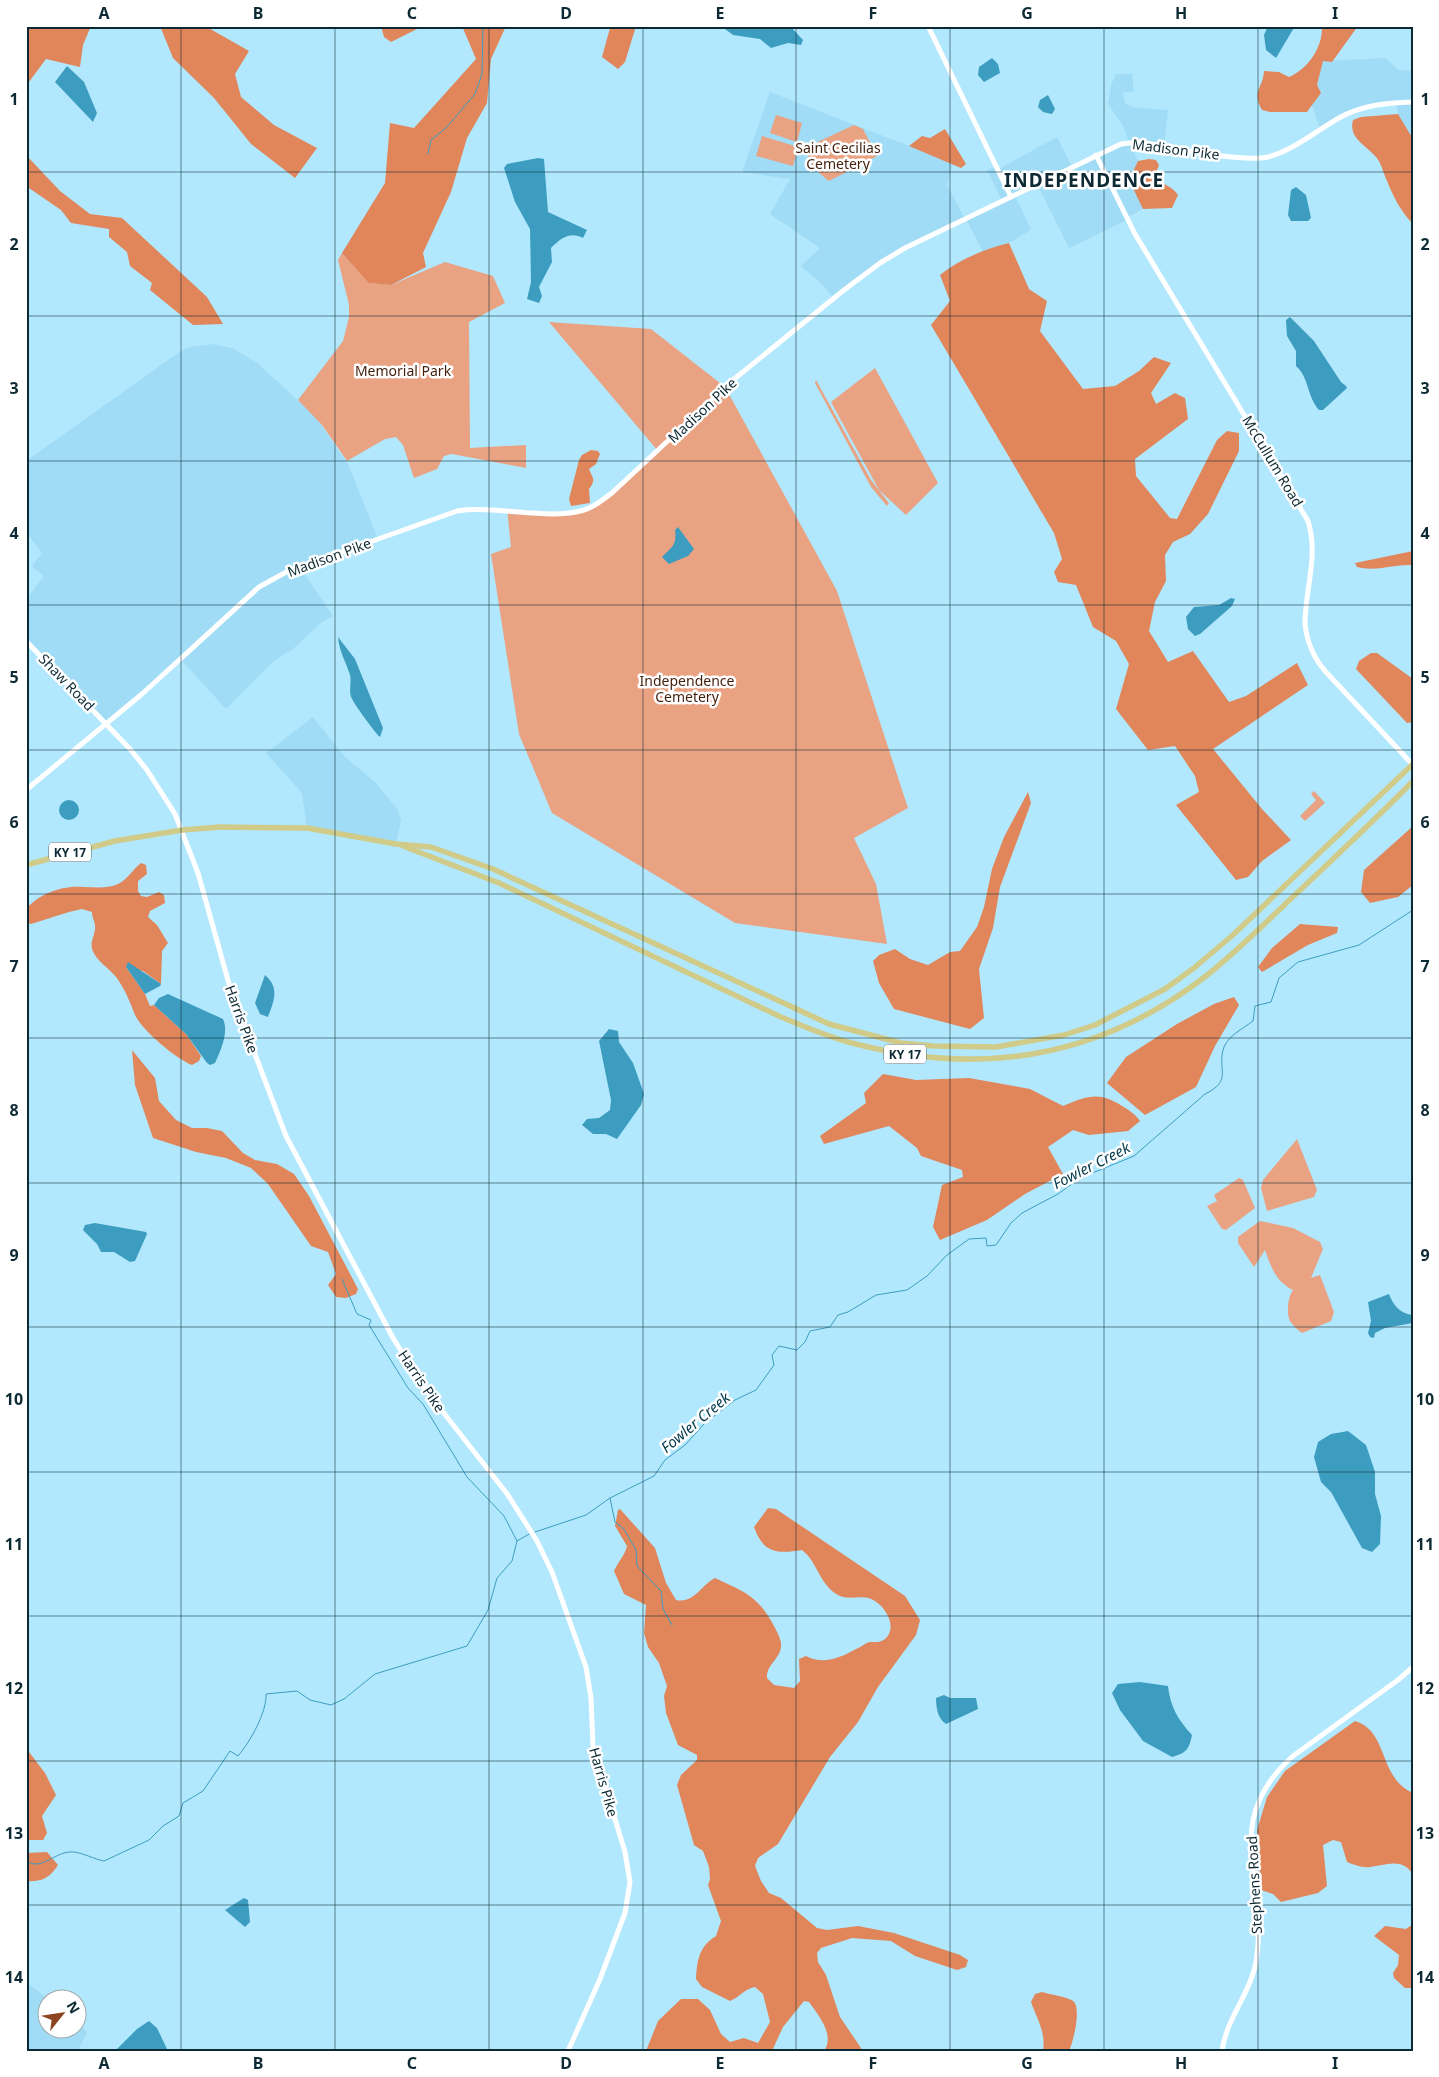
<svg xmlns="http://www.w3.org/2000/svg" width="1439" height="2077" font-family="'Noto Sans',sans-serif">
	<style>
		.built { fill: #a0dcf5 }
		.green { fill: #e9a282 }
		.forest { fill: #e1855a }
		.water { fill: #3d9dc0 }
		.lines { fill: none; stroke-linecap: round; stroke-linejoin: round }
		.stream { stroke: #3d9dc0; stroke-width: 1 }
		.secondary { stroke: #fff; stroke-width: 5 }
		.primary { stroke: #d0cb88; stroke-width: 5.5 }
		.grid { fill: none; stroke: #0d2a34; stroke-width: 1; stroke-opacity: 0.55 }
		.labels { text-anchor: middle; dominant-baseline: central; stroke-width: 5; stroke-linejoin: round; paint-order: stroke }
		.shield { fill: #fff; stroke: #566a71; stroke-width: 1 }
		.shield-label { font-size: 12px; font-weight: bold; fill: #0d2a34 }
		.park-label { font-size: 14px; fill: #431f0c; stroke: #fff }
		.street-label { font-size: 14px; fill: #0d2a34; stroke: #fff }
		.water-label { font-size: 15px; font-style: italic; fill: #00394b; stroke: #fff }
		.district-label { font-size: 19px; font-weight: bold; letter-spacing: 1px; fill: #0d2a34; stroke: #fff }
		.neatline { fill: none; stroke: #0d2a34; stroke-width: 2 }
		.grid-label { font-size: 16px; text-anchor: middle; font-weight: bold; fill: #0d2a34 }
	</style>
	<rect width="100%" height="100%" fill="#b2e8fe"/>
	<!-- built -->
	<g class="built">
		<path d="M1386,58l12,12 15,1v68l-15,-25 -2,-11 -26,3 -50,23 -8,-24 9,-12 -4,-8 6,-24z"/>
		<path d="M1116,74h16l2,18h-11l2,11 6,4 37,3 -4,36 -35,-4 9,19 -9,19 14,29 -17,9 1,2 -58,28 -32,-64 -22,11 16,35 -22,13 -26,9 -17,-33 36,-18 -15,-31 10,-4 2,3 58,-32 15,30 57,-25 -7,-18 -14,-20 3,-19z"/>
		<path d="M770,92l183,71 -6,22 18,34 -74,37 -57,43 -11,-14 -22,-19 19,-18 -50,-34 20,-35 -48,-7z"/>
		<path d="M214,344l18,4 24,14 59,54 34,50 29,73 -78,28 33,49 -11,6 -29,27 -18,11 -49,49 -45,-49 -75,64 -80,-83v-41l18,-24 -12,-10 10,-13 -16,-21v-71l152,-108 11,-6z"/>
		<path d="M313,717l32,40 30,25 22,27 4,11 -5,24 -89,-16 -5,-35 -36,-40z"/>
		<path d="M26,1982l22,17v31h30v-6l9,8 -9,19h-52z"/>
	</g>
	<!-- green -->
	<g class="green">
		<path d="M776,115l26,8 -5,19 -27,-9z"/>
		<path d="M854,125l9,4 14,27 -48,25c-12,-10 -24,-18 -20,-35z"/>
		<path d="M762,136l36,11 -5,19 -37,-10z"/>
		<path d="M342,253l28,30 21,2 54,-23 48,14 12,27 -36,19 1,126 56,-3v23l-74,-14 -8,2 -7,13 -23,9 -11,-33 -7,-8 -11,2 -38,22 -25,-36 -24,-25 45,-59 6,-24v-12l-11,-45z"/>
		<path d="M549,322l102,7 74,58 112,204 71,217 -54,30 22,46 11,60 -152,-21 -183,-110 -33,-79 -28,-180 20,-7 -4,-38 51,4 33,-5 67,-57z"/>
		<path d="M875,368l63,115 -32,32 -27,-25 -48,-88z"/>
		<path d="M816,380l55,100 18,23 -2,3 -16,-19 -56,-104z"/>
		<path d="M1314,791l11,12 -20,18 -5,-5 16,-16 -5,-6z"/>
		<path d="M1297,1139l20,51 -3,7 -47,14 -6,-23 2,-8z"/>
		<path d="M1239,1178l4,2 12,28 -29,22 -4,-1 -15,-23 10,-5 -3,-6z"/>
		<path d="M1260,1221l33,7 27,14 3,7 -12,29 9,-3 14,37 -3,9 -29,12c-4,-3 -9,-7 -12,-12 -4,-7 -2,-25 3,-31 -17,-8 -22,-23 -28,-40l-11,17 -16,-24v-6z"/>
	</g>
	<!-- forest -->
	<g class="forest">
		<path d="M26,26h65l-8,19 -3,22 -34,-8 -20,27z"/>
		<path d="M160,26h45l44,25 -14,23 6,23 33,28 43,23 -22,30 -44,-34 -37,-46 -41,-40z"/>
		<path d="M381,26h42l-32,16 -7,-5z"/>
		<path d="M462,26h44l-15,33 -4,44 -20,35 -16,54 -28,61 3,14 -35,18 -22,-2 -27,-30 43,-70 5,-60 24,5 62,-69z"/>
		<path d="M605,26h31l-11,36 -7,7 -16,-12 8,-29z"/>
		<path d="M1322,26h36l-26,36 -9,-1 -6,24 4,8 -14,19h-37l-8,-2c-11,-20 1,-21 2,-39l15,1 10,5c19,-8 34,-30 33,-51z"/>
		<path d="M1398,114l15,25v85c-12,-12 -20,-28 -26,-43 -4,-8 -5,-17 -11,-24 -10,-12 -28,-19 -23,-37l8,-3z"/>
		<path d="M945,129l21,35 -5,4 -52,-22 13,-10 8,2z"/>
		<path d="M26,155l34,36 30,23 32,4 85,79 16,27 -30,1 -43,-35 2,-7 -22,-17 -3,-14 -18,-15v-8l-38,-6 -10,-13 -35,-24z"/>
		<path d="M1149,159l7,1 3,5 -4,10c5,10 17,10 23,20l-6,13 -29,1 -14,-29 9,-19z"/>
		<path d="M1009,243l20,46 18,12 -7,30 43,58 32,-3 24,-15 15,-14 17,6 -20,30 5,11 19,-11 10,5 3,21 -53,40 1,17 34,42 7,1 40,-79 10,-9 12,2v18l-31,63 -18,20 -17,8 -8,13 1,26 -11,21 -6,29 19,31 25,-11 36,51 17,-6 51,-33 11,22 -95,64 49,60 29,31 -29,21 -14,16 -12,3 -60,-75 23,-13 -4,-16 -20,-30 -27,4 -32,-41 13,-45 -13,-23 -23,-14 -17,-42 -18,-3 -4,-10 8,-13 -8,-26 -123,-208 19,-24 -10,-26c20,-16 45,-26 69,-32z"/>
		<path d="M591,450l7,1 2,3 -4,10 -7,5c3,9 8,10 0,20l1,14 -19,3 -2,-7 10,-39 3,-5z"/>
		<path d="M1413,551v14c-20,-1 -37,7 -56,2l-2,-4z"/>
		<path d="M1371,653h6l36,26v43l-6,1 -51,-54 3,-8z"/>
		<path d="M1028,792l3,11 -31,84 -7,41 -14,41 5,49 -14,11 -76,-20 -15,-26 -6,-22 6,-6 16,-6 15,10 18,6 22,-13 10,-1 17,-24 7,-20 8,-38 12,-32z"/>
		<path d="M1413,826v59l-15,12 -28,6 -9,-11 3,-22z"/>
		<path d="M141,863l5,2 1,9 -9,7v10l3,5 6,1 12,-5 5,3 1,8 -15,8 -2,6 9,8 11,18 -6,8 -1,33 -18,-13 -17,-4 19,27 5,12 4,-1 32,29 15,22 -2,5 -7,4c-16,-6 -50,-35 -57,-50 -5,-13 -10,-26 -19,-38 -7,-9 -20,-16 -24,-28 -2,-9 4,-15 3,-23 0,-5 -3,-8 -3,-14l-10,-3 -13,3 -38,12 -5,-2v-13c13,-15 36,-24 57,-22 12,0 24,2 35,-3 10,-5 15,-15 23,-21z"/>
		<path d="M1300,924l38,3 -1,6 -29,12 -46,27 -4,-5 14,-19z"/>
		<path d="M1234,997l5,8 -24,41 -19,41 -51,28 -38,-32 19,-26 51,-33 37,-20z"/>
		<path d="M132,1050l23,28 4,23 17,19 16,8h15l15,3 21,22 12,7 22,4 17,10 15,22 49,93 -2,5 -10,4 -10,-1 -8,-12 8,-11 -8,-22 -17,-6 -43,-62 -17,-16 -25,-10 -30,-6 -43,-14 -18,-53z"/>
		<path d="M883,1074l33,6 53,-2 61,11 33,17c24,-10 36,-15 59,0 7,4 13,8 18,15l-12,10 -39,4 -16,-5 -25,17 15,27 -38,20 -38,26 -47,20 -7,-13 9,-42 21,-8 -1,-7 -41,-14 -4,-8 -28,-22 -65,18 -4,-8 46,-33 -2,-10z"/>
		<path d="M768,1508l8,1 129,87 15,24 -4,15 -38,52 -20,35 -28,35 -52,87 -20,14 -3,8 6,15 8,12 12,5 36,30 10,2 31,-4 36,7 66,22 8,5 -2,7 -9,3 -42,-14 -24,-15 -39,-3 -31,10 -4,5 1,9 8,13 14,42 23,34h-39c11,-16 -5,-35 -15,-49l-5,-1 -21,26 -11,24h-126l12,-30 23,-22h17l12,11 11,24 9,8 14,-4 14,5 12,-21 -7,-28 -8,-7c-11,2 -15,10 -25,14l-28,-14 -6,-8c1,-18 3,-33 20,-43l5,-15 -13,-36 2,-6 -1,-12 -6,-16 -9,-6 -17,-60 4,-10 16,-15v-5l-19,-10 -12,-32 -2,-17 3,-10 -8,-23 -11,-16 -4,-14 2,-28 -22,-11 -10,-23c4,-9 11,-16 13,-25l-12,-20 3,-16 2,-1 35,39 11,35 10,17c18,4 25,-15 39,-22 30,14 43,18 59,48 3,6 8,14 7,21 -1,12 -15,18 -14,31l7,7 20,3 6,-7 -1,-22 7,-3c17,9 34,2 50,-7 5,-2 9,-6 14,-7 6,0 10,1 15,-3 14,-12 -1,-35 -14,-40 -10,-4 -22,1 -31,-3 -21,-10 -22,-34 -38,-46 -25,4 -39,3 -48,-23z"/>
		<path d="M1355,1721c34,10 23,57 58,72v82c-9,-18 -28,-10 -43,-8 -8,1 -15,-2 -23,-5l-6,-20 -8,-2 -10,5 4,41 -9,7 -37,9 -8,-8 -12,-4 -4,-60 10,-33 18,-26z"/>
		<path d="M26,1748l19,25 11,22 -14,21 5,17 -4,7h-17z"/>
		<path d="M47,1852l11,13c-8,13 -17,17 -32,16v-28z"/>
		<path d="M1413,1924v64h-8l-11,-10 -1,-5 5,-8 1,-10 -25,-19 11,-10 21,3z"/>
		<path d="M1042,1992c9,3 23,4 31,9 9,6 0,42 -4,50h-26c3,-19 -6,-32 -12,-49l4,-8z"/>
	</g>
	<!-- water -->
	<g class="water">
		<path d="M721,26h69l13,14 -2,5 -13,-2 -17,5 -11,-9 -27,-4z"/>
		<path d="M1268,26h27l-19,32 -10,-8 -2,-15z"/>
		<path d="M992,58l6,6 2,9 -16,9 -6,-7 1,-8z"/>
		<path d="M67,66l17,16 13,31 -4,9 -38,-40z"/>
		<path d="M1048,95l7,14 -3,5 -9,-2 -5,-5 2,-7z"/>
		<path d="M538,158l6,1 4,53 39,18 -4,8c-13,-7 -23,1 -32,10l1,14 -13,25 3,9 -3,7 -12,-4 4,-17 -1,-53 -15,-27 -11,-34 3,-4z"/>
		<path d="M1296,187l10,8 5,23 -3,3h-17l-3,-6 3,-25z"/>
		<path d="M1290,317l24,24 27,41 5,4 1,2 -24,22h-4c-12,-13 -10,-33 -23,-44v-15l-9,-15 -1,-16z"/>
		<path d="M678,527l16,22 -6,7 -19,8 -7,-7c10,-10 15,-12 13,-27z"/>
		<path d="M1231,598l4,1 -3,7 -32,28 -5,2 -7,-7 -2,-12 8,-10 25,-2z"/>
		<path d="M338,637l17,22 28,69 -3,9c-5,-4 -25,-32 -28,-38 -4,-7 0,-17 -2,-24 -4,-13 -11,-24 -12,-38z"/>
		<circle cx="69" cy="810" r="10"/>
		<path d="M128,962l33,22 -1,2 -15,8 -19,-27z"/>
		<path d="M265,975c15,13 9,26 3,42l-8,-3 -5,-11z"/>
		<path d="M168,994l55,25c6,13 -2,31 -8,44l-5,2 -3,-2 -21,-29 -32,-29 5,-7z"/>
		<path d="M609,1029l9,2 1,11 14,21 11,31 -3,11 -24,34 -11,-5h-13l-11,-9 5,-6 12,-1 11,-8 1,-10 -12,-59z"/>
		<path d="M95,1223l51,9 1,2 -12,27 -5,1 -16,-10h-13l-4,-8 -14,-14 2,-5z"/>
		<path d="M1389,1294c4,11 11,20 24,21v8l-28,5 -10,5 -1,5 -4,-1 -2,-4 3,-12 -3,-19z"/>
		<path d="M1348,1431l18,14 9,27v22l6,22 -1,28 -8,8 -10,-4 -31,-56 -10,-10 -7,-25 4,-15 13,-8z"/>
		<path d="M1140,1682l28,4c2,20 10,34 24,49 -3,15 -6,18 -20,22l-29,-16 -23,-31 -8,-17 6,-9z"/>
		<path d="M944,1695l6,3h26l2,11 -32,15c-8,-5 -10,-16 -10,-26z"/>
		<path d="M244,1898l4,2 2,22 -5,5 -20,-17z"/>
		<path d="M149,2021l8,7 11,23h-53l22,-22z"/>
	</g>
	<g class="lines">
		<!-- stream -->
		<g class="stream">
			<path d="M428,154l3,-14 15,-12 29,-34 7,-20 1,-48"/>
			<path d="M342,1279l15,35 14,6 -2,5 39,63 15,16 44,73 37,39 13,25"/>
			<path d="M610,1498l5,24 9,7 12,21 1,16 24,25 2,18 9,16"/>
			<path d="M535,1532l51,-17 24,-17 44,-22 11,-16 20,-15 20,-22 30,-23 21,-10 18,-25 -2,-10 7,-9 18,4 8,-8 5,-11 20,-4 8,-12 10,-3 28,-17 31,-5 20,-14 20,-21 22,-16 17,-1 1,8 9,-1 15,-22 11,-10 36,-19 22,-16 54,-22 71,-62c29,-14 11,-25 19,-47 5,-12 20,-19 29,-26l2,-15 16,-4 8,-24 19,-16 61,-17 54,-35"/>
			<path d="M26,1861c17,11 29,-11 48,-9 9,1 20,7 30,9l45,-21 14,-14 16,-10 4,-13 20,-12 27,-40 8,5c12,-14 29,-44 28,-62l31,-3 13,9 21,5 13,-6 31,-25 92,-28 21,-36 9,-32 15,-17 5,-20 14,-8"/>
		</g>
		<!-- secondary -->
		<g class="secondary">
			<path d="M928,26l83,171"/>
			<path d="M1096,155l39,79 173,287c11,34 -3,69 -3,103 2,18 8,33 20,47l88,94"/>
			<path d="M26,641l104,108 17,21 28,44 23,59 33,118 55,145 107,202 32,51 83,106 29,46 15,31 34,95 5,31 2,49 32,105 5,30 -5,31 -25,66 -32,72"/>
			<path d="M26,790l116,-96 117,-107 29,-16 169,-60c40,-6 92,10 127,-1 11,-3 20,-11 29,-18l120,-112 111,-90 36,-27 25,-15 216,-104 18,-2c31,5 100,21 129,15 26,-7 48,-26 71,-39 23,-13 47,-15 74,-16"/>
			<path d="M1222,2051c4,-32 28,-57 34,-89 14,-80 -39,-138 37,-206l105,-76 15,-13"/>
		</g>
		<!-- primary -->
		<g class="primary">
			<path d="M403,846l96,37 282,134c25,10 49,21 75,27 128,33 245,13 350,-68 33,-26 62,-56 92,-84 39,-37 78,-73 115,-111"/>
			<path d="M26,865l89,-24 67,-11 38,-3 87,1 89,16 35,3 62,22 336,155 72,19 33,3 62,1 68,-12 31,-10 70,-36 29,-21 40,-34 179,-170"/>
		</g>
	</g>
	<!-- grid -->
	<path class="grid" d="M181,26v2025M335,26v2025M489,26v2025M643,26v2025M796,26v2025M950,26v2025M1104,26v2025M1258,26v2025M26,172h1387M26,316h1387M26,461h1387M26,605h1387M26,750h1387M26,894h1387M26,1038h1387M26,1183h1387M26,1327h1387M26,1472h1387M26,1616h1387M26,1761h1387M26,1905h1387"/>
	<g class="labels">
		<!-- shield labels -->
		<g class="shield">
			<rect x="49" y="842.5" width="42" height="19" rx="4"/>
			<rect x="884" y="1044.5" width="42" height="19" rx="4"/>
		</g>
		<g class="shield-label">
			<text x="70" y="852">KY 17</text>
			<text x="905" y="1054">KY 17</text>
		</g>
		<!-- park labels -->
		<g class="park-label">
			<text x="838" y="147">Saint Cecilias<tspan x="838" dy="16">Cemetery</tspan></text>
			<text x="403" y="370">Memorial Park</text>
			<text x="687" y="680">Independence<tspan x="687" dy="16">Cemetery</tspan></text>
		</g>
		<!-- street labels -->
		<g class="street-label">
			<text transform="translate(1176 149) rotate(7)">Madison Pike</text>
			<text transform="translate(702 410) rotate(-43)">Madison Pike</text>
			<text transform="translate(1273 461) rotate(59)">McCullum Road</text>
			<text transform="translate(329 557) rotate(-20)">Madison Pike</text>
			<text transform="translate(67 682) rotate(46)">Shaw Road</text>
			<text transform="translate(242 1019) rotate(70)">Harris Pike</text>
			<text transform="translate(422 1381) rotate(56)">Harris Pike</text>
			<text transform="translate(604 1782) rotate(74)">Harris Pike</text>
			<text transform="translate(1254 1885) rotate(-93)">Stephens Road</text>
		</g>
		<!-- water labels -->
		<g class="water-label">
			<text transform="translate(1091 1165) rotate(-27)">Fowler Creek</text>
			<text transform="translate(695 1422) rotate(-40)">Fowler Creek</text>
		</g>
		<!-- district labels -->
		<g class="district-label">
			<text x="1084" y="180">INDEPENDENCE</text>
		</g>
	</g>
	<!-- border -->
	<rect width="1439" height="2077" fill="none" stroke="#ffffff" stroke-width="55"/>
	<!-- north arrow -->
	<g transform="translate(62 2014) rotate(60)"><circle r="24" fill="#ffffff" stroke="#9eaaae"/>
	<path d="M0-4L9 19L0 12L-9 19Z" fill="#8b4521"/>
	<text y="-8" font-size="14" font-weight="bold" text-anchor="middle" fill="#0d2a34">N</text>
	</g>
	<rect x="28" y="28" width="1384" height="2022" class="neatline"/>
	<g class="grid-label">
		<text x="104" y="19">A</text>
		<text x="258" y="19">B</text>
		<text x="412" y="19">C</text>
		<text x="566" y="19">D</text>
		<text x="720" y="19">E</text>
		<text x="873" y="19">F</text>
		<text x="1027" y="19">G</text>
		<text x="1181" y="19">H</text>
		<text x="1335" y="19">I</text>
		<text x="14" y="105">1</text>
		<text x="1425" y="105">1</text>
		<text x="14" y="250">2</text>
		<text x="1425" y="250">2</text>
		<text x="14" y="394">3</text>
		<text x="1425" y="394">3</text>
		<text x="14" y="539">4</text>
		<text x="1425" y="539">4</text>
		<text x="14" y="683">5</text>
		<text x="1425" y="683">5</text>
		<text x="14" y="828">6</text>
		<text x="1425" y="828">6</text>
		<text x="14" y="972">7</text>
		<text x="1425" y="972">7</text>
		<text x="14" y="1116">8</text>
		<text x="1425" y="1116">8</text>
		<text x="14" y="1261">9</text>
		<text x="1425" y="1261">9</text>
		<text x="14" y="1405">10</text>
		<text x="1425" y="1405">10</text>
		<text x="14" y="1550">11</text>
		<text x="1425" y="1550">11</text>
		<text x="14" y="1694">12</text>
		<text x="1425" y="1694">12</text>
		<text x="14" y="1839">13</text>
		<text x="1425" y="1839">13</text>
		<text x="14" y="1983">14</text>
		<text x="1425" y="1983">14</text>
		<text x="104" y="2069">A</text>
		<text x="258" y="2069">B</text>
		<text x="412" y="2069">C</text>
		<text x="566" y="2069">D</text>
		<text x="720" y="2069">E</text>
		<text x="873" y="2069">F</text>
		<text x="1027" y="2069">G</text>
		<text x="1181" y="2069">H</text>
		<text x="1335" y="2069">I</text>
	</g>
</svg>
